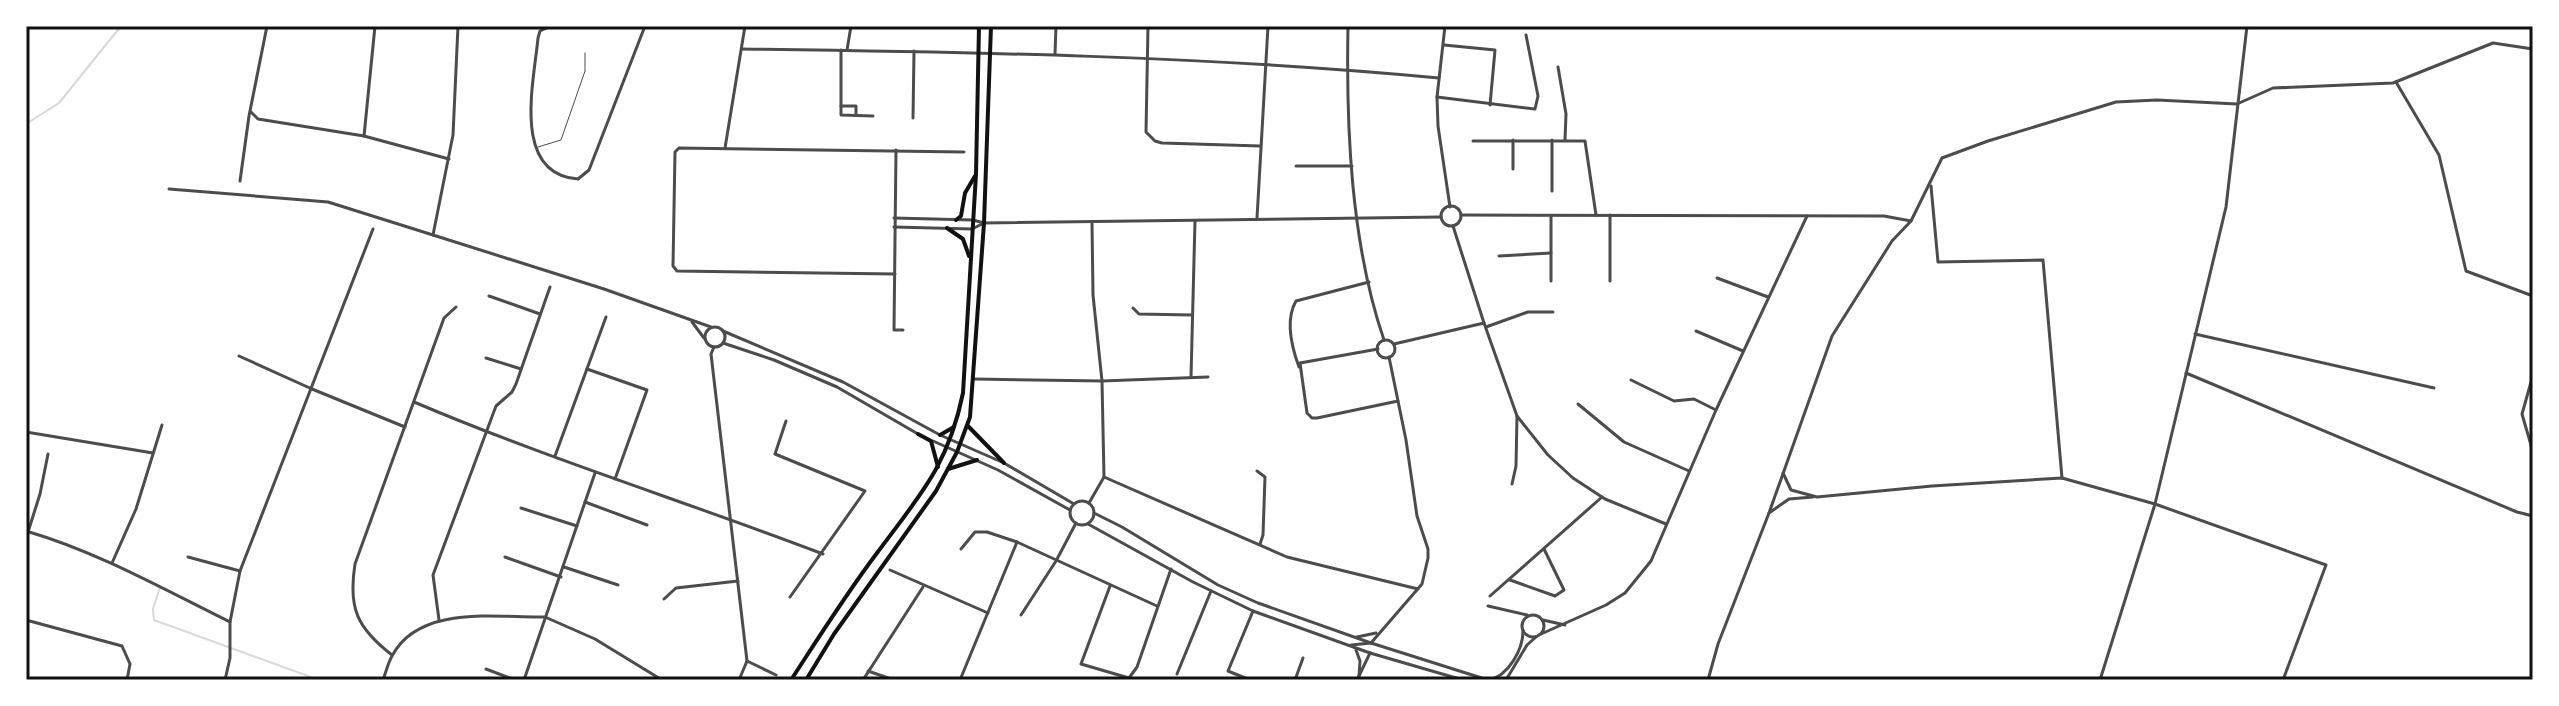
<svg xmlns="http://www.w3.org/2000/svg" width="2559" height="706" font-family="'Zilla Slab',serif">
	<style>
		.lines { fill: none; stroke-linecap: round; stroke-linejoin: round }
		.stream { stroke: #d9d9d9; stroke-width: 2 }
		.service { stroke: #4c4c4c; stroke-width: 1 }
		.minor { stroke: #4c4c4c; stroke-width: 3 }
		.tertiary { stroke: #4c4c4c; stroke-width: 3 }
		.primary { stroke: #111; stroke-width: 4 }
		.neatline { fill: none; stroke: #111; stroke-width: 3 }
	</style>
	<rect width="100%" height="100%" fill="#fff"/>
	<g class="lines">
		<!-- stream -->
		<g class="stream">
			<path d="M26,124l33,-21 62,-77"/>
			<path d="M160,587l-7,22 1,11 165,60"/>
		</g>
		<!-- service -->
		<path class="service" d="M538,147l23,-7 24,-69v-18"/>
		<!-- minor -->
		<g class="minor">
			<path d="M551,26l-11,5 -2,7c-4,44 -27,136 40,141l11,-9 56,-144"/>
			<path d="M1148,26l-2,106 9,9 7,2 98,3"/>
			<path d="M1348,26c-2,102 3,218 36,314"/>
			<path d="M1444,45l51,5 -5,55"/>
			<path d="M742,49c232,3 465,7 697,29"/>
			<path d="M841,50v65l32,1"/>
			<path d="M847,50l4,-24"/>
			<path d="M1055,54l1,-28"/>
			<path d="M1558,67l8,47 -1,26"/>
			<path d="M2396,82l43,73 27,116 67,25"/>
			<path d="M1437,97l98,12 3,-13 -12,-61"/>
			<path d="M841,106h15v9"/>
			<path d="M251,112l7,7 106,17 85,23"/>
			<path d="M913,118l1,-67"/>
			<path d="M364,136l11,-110"/>
			<path d="M1513,140v29"/>
			<path d="M1552,140v51"/>
			<path d="M1473,141h112l11,74"/>
			<path d="M725,148l20,-122"/>
			<path d="M896,150l-2,180h9"/>
			<path d="M1296,166h56"/>
			<path d="M240,181l9,-65 18,-90"/>
			<path d="M1931,186l7,76 105,-2 19,218"/>
			<path d="M169,189l159,13 105,33"/>
			<path d="M1461,215l423,1 27,5"/>
			<path d="M1610,215v66"/>
			<path d="M1551,216v65"/>
			<path d="M894,218l79,2 11,3 457,-6"/>
			<path d="M1257,218l11,-192"/>
			<path d="M894,227l78,2 10,-5"/>
			<path d="M1499,256l52,-3"/>
			<path d="M895,274l-218,-3 -4,-5 2,-114 4,-4 285,4"/>
			<path d="M1717,278l51,19"/>
			<path d="M489,296l51,18"/>
			<path d="M1133,308l6,6 53,1"/>
			<path d="M1484,323l33,93 31,39 25,23 32,21 61,25"/>
			<path d="M1486,327l42,-15h25"/>
			<path d="M1696,331l47,20"/>
			<path d="M2195,334l239,54"/>
			<path d="M714,347l-3,7 36,307 -8,19"/>
			<path d="M1378,349l-78,14 7,50 5,5h5l81,-17"/>
			<path d="M239,356l73,33 93,38"/>
			<path d="M486,358l35,11"/>
			<path d="M1299,367c-7,-19 -14,-47 -3,-66l73,-19"/>
			<path d="M587,369l60,21 -32,89"/>
			<path d="M2186,373l331,139 16,4"/>
			<path d="M2533,375l-11,39 11,38"/>
			<path d="M1191,377l4,-156"/>
			<path d="M974,379l128,2 106,-4"/>
			<path d="M1631,380l43,21 20,-2 22,11"/>
			<path d="M414,402c134,57 273,100 409,152"/>
			<path d="M1578,404l46,38 65,29"/>
			<path d="M786,421l-11,33 90,37 -75,106"/>
			<path d="M26,432l127,21"/>
			<path d="M555,456l51,-139"/>
			<path d="M1257,471l8,6 -2,58 -3,9"/>
			<path d="M1783,473l8,17 26,7 115,-11 130,-8 93,26 171,61 -43,115"/>
			<path d="M1104,477l183,80 131,32"/>
			<path d="M1512,484l4,-18 1,-50"/>
			<path d="M585,502l62,23"/>
			<path d="M1089,503l15,-26 -2,-96 -9,-86 -1,-72"/>
			<path d="M521,508l56,18"/>
			<path d="M1769,513l20,-14 24,-2"/>
			<path d="M26,531c72,21 137,58 204,91"/>
			<path d="M28,532l12,-38 8,-40"/>
			<path d="M961,549l14,-17h12l30,10 140,64"/>
			<path d="M188,557l52,14"/>
			<path d="M505,557l56,20"/>
			<path d="M112,563l24,-54 26,-84"/>
			<path d="M564,567l54,18"/>
			<path d="M890,570l98,43"/>
			<path d="M1510,580l45,16 9,-6 -20,-41"/>
			<path d="M1110,586l-29,78 48,14 8,-11 34,-98"/>
			<path d="M1490,596l112,-99"/>
			<path d="M664,599l12,-11 62,-7"/>
			<path d="M1488,606l39,9"/>
			<circle cx="1533" cy="626" r="11"/>
			<path d="M1021,615l35,-54 20,-38"/>
			<path d="M26,620l96,26 8,18 -3,16"/>
			<path d="M439,620l-6,-45 63,-169 16,-14 4,-8 34,-97"/>
			<path d="M1543,620l22,5"/>
			<path d="M1541,634l65,-29 19,-12 26,-32 65,-151 91,-194"/>
			<path d="M1371,643l117,37"/>
			<path d="M1370,653l93,27"/>
			<path d="M392,655c-35,-27 -44,-47 -37,-91l89,-246 12,-11"/>
			<path d="M747,661l29,14"/>
			<path d="M486,669l29,11"/>
			<path d="M868,671l26,9"/>
			<path d="M1177,674l34,-83"/>
			<path d="M225,680l5,-22v-36l10,-51 133,-342"/>
			<path d="M383,680c3,-8 5,-17 9,-24 26,-50 100,-39 146,-39h7l50,22 67,41"/>
			<path d="M524,680l71,-207"/>
			<path d="M863,680l60,-93"/>
			<path d="M960,680l57,-138"/>
			<path d="M1250,680l-22,-9 25,-60"/>
			<path d="M1295,680l8,-22"/>
			<path d="M1489,680c19,-4 34,-30 34,-49"/>
			<path d="M1506,680l21,-35 9,-8"/>
			<path d="M1708,680l10,-36 51,-131 63,-177 60,-95 19,-20 31,-63 46,-17 128,-39 41,-2 80,4 36,-16 120,-5 100,-40 40,6"/>
			<path d="M2100,680l55,-176 71,-297 21,-181"/>
		</g>
		<!-- tertiary -->
		<g class="tertiary">
			<path d="M458,26l-5,109 -20,100 171,54 107,38"/>
			<path d="M1445,26l-8,71 1,29 12,81"/>
			<circle cx="1451" cy="216" r="10"/>
			<path d="M692,322l12,16"/>
			<circle cx="715" cy="337" r="10"/>
			<path d="M723,331l120,51 97,53 64,28 70,41"/>
			<circle cx="1386" cy="349" r="9"/>
			<path d="M723,343l51,17 63,27 81,47"/>
			<path d="M1394,344l90,-21 -31,-97"/>
			<path d="M933,441l65,29 72,40"/>
			<circle cx="1082" cy="513" r="12"/>
			<path d="M1094,513l28,14 96,58 40,18 113,40"/>
			<path d="M1088,524l105,58 60,29 117,42"/>
			<path d="M1357,637l19,-4"/>
			<path d="M1371,643l51,-59 6,-26v-9l-11,-33 -11,-76 -17,-83"/>
			<path d="M1351,645l20,-2"/>
			<path d="M1356,650l4,11 -1,15"/>
			<path d="M1357,680l13,-27"/>
		</g>
		<!-- primary -->
		<g class="primary">
			<path d="M956,220l5,-4 4,-23 10,-17"/>
			<path d="M947,228l16,11 6,17"/>
			<path d="M968,426l36,37"/>
			<path d="M918,434l13,7 7,26"/>
			<path d="M940,435l14,-8"/>
			<path d="M948,469l29,-9"/>
			<path d="M791,680c28,-43 55,-86 86,-127 43,-58 71,-87 86,-160l13,-219 3,-148"/>
			<path d="M806,680l28,-46 102,-143 21,-39 13,-35 14,-194 7,-197"/>
		</g>
	</g>
	<!-- border -->
	<rect width="2559" height="706" fill="none" stroke="#ffffff" stroke-width="56"/>
	<rect x="28" y="28" width="2503" height="650" class="neatline"/>
</svg>
